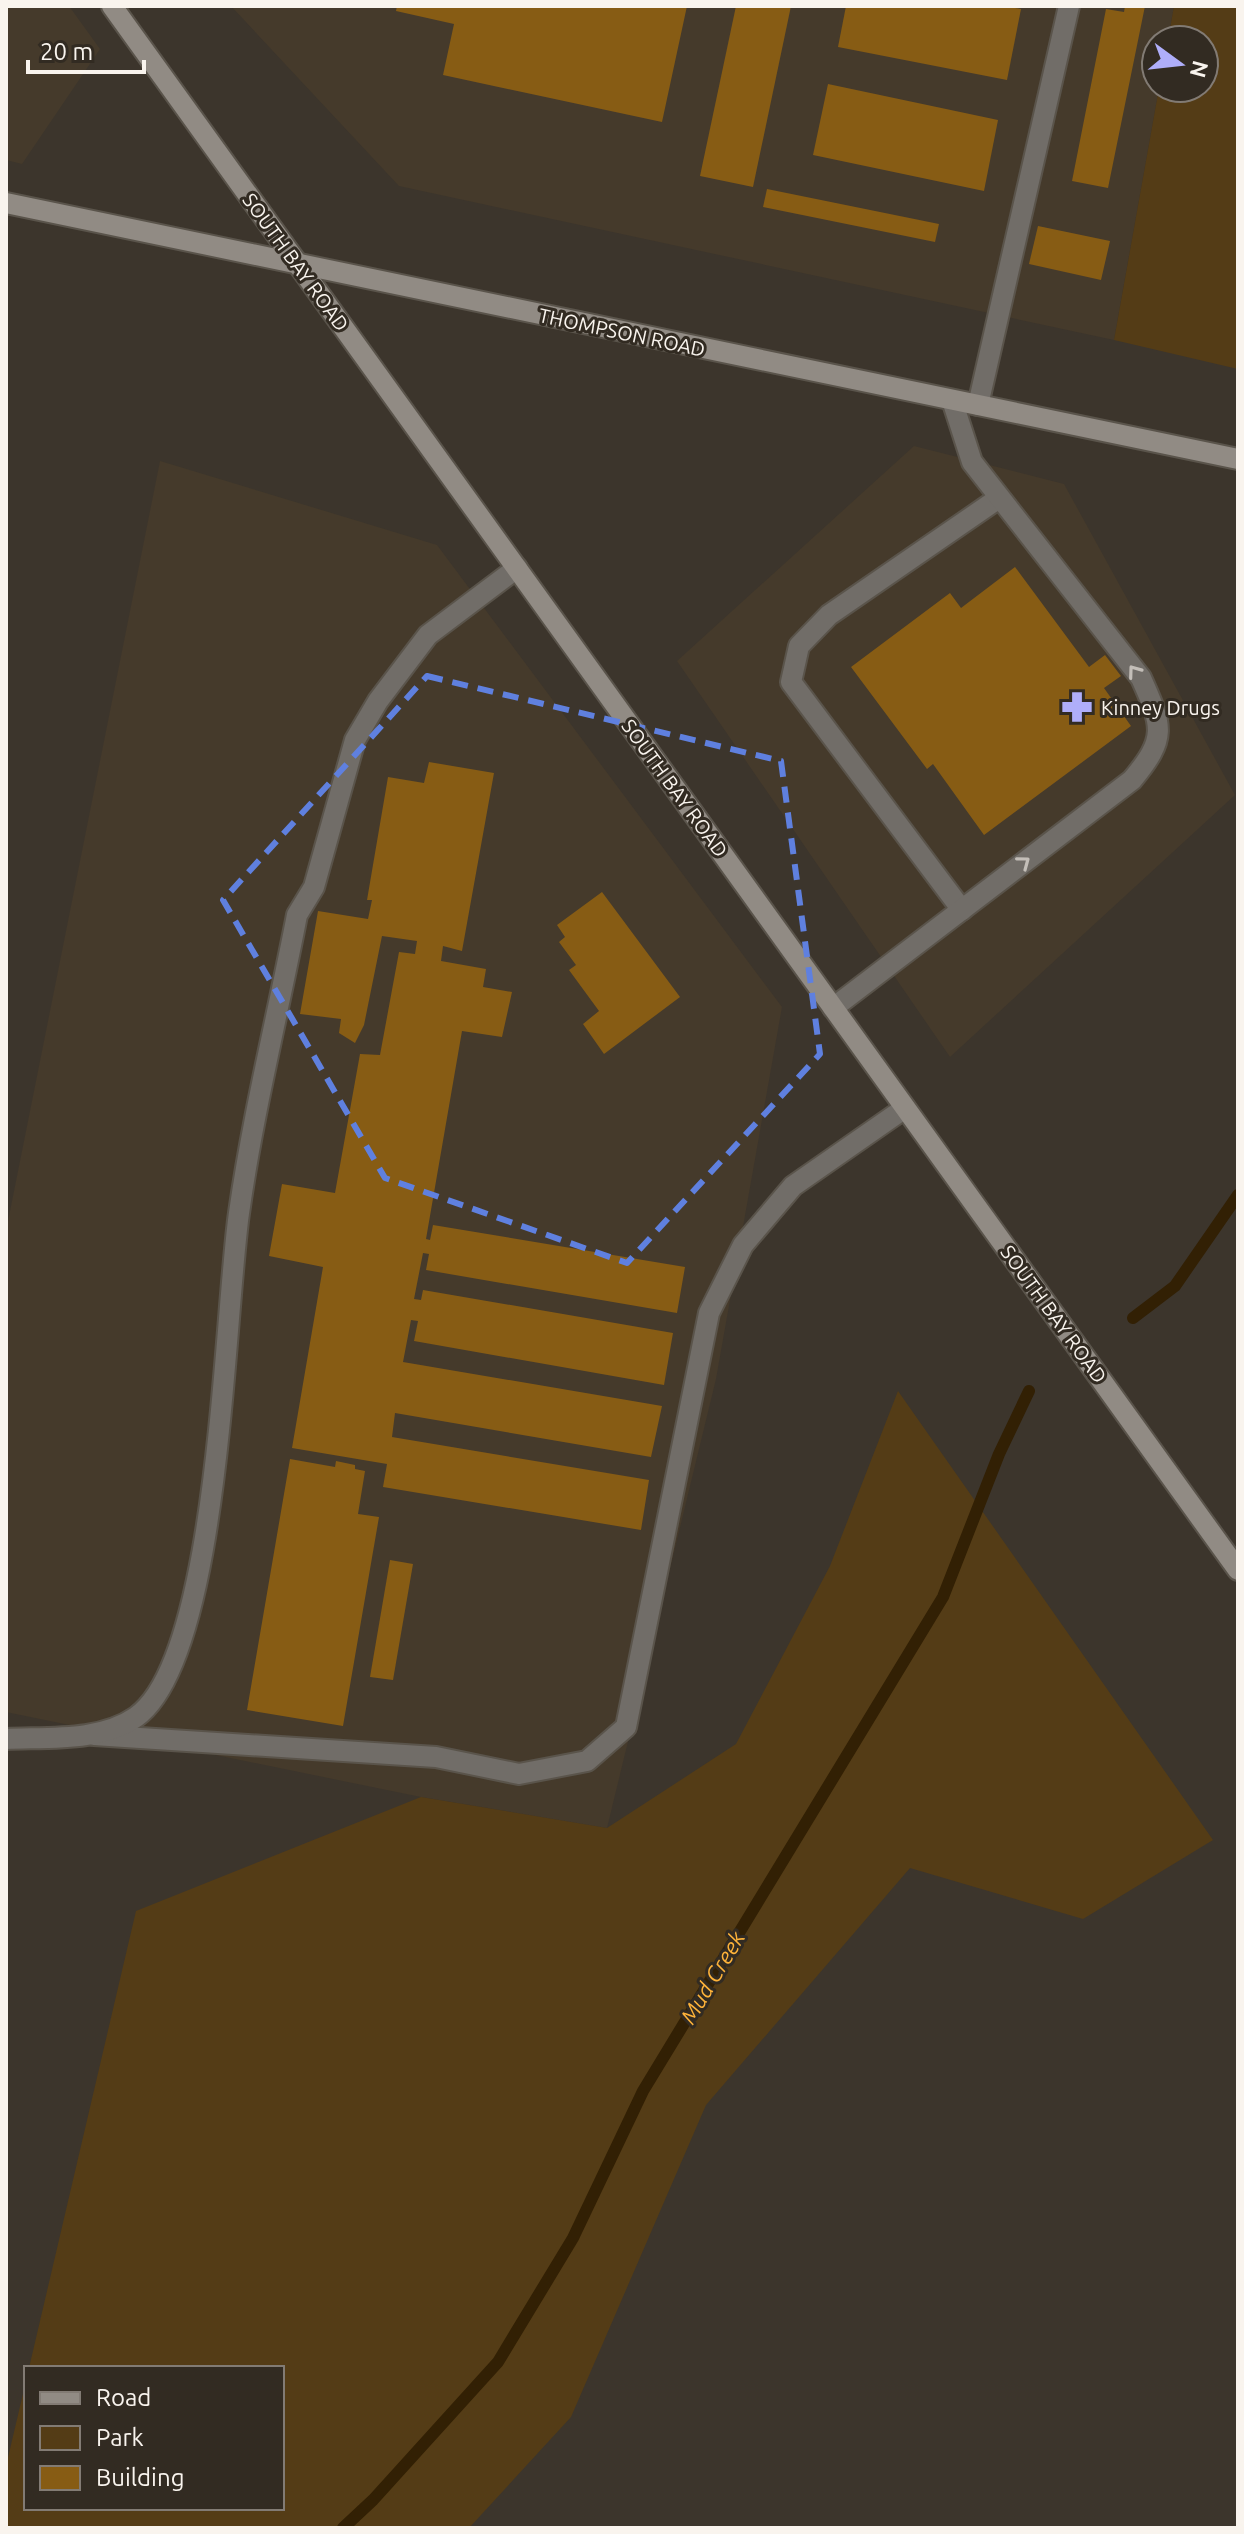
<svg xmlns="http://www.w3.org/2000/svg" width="1244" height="2534" font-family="Ubuntu,sans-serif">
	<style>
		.built { fill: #453a2b }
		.green { fill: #543c16 }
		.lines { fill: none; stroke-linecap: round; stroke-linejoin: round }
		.stream { stroke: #322004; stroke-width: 12 }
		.building { fill: #875c14 }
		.lane-casing { stroke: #5a544b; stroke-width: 24 }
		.secondary-casing { stroke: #5a544b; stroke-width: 24 }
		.lane { stroke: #716d68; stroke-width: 20 }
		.secondary { stroke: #918b84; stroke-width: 20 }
		.oneway { stroke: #c3beb8 }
		.marked { fill: none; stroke: #5f80df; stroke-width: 6; stroke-dasharray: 16 10; stroke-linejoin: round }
		.labels { text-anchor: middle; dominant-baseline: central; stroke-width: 6; stroke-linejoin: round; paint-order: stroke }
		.street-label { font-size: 20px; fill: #f9f4ee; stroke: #322b22 }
		.poi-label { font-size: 20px; fill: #f9f4ee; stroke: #322b22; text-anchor: start }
		.water-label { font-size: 22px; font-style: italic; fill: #feb33a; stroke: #322b22 }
	</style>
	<rect width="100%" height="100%" fill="#3c352c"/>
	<!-- built -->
	<g class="built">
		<path d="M6,6h63l31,43 -78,115 -16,-4z"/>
		<path d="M231,6h943l-6,34h-12v48h3l-45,252 -715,-154z"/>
		<path d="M914,446l150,38 171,311 -285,262 -273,-396z"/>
		<path d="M160,461l277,84 345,462 -66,372 -109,449 -186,-31 -415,-85v-481z"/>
	</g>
	<!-- green -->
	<g class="green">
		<path d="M1174,6h64v363l-124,-29 45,-252h45v-48h-36z"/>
		<path d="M898,1391l315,449 -130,79 -173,-51 -204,237 -135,312 -102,111h-463v-62l20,-85v127h256v-140h-253l107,-457 285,-114 186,31 129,-84 94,-178z"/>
	</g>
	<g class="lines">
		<!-- stream -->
		<g class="stream">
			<path d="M1133,1318l42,-32 63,-91"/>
			<path d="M343,2528l30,-28 125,-138 75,-124 70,-147 300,-494 56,-143 30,-63"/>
		</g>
	</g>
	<!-- building -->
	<g class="building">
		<path d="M397,6h290l-25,116 -219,-47 11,-51 -58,-13z"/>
		<path d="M736,6h55l-38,181 -53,-11z"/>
		<path d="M846,6h158l17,3 -14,71 -169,-33z"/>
		<path d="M1125,6h20l-37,182 -36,-7 34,-172 18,3z"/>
		<path d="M828,84l170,36 -14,71 -171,-36z"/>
		<path d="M767,189l172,35 -4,18 -172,-35z"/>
		<path d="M1038,226l72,15 -9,39 -72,-16z"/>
		<path d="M1015,567l74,100 16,-12 16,21 -17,12 27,38 -147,109 -51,-71 -6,5 -76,-102 99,-74 11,15z"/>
		<path d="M429,762l65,11 -32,178 -19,-5 -2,15 45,8 -3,18 29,5 -10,45 -40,-6 -36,208 4,1 3,-15 252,42 -8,46 -251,-43 3,-16 -6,-1 -9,46 7,1 2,-10 250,43 -9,52 -250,-44 4,-20 -7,-1 -8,42 259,44 -11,51 -256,-44 -3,24 257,43 -8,50 -258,-43 4,-23 -95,-16 31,-181 -54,-11 13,-72 53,9 25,-139 20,1 19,-103 16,2 2,-13 -35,-5 -18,89 -9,18 -16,-10 2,-14 -41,-5 18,-103 50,8 4,-19h-5l21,-123 36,6z"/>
		<path d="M602,892l78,105 -76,57 -21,-30 16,-13 -30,-41 7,-5 -17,-23 6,-5 -8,-12z"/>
		<path d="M290,1459l45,8 1,-6 19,4v4l10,2 -7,43 21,3 -36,209 -96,-16z"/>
		<path d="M390,1560l23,4 -20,116 -23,-3z"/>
	</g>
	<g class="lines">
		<defs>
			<g id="lane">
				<path d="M978,405l91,-399"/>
				<path d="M962,910l-171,-228 8,-36 30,-31 170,-117"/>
				<path d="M833,1008l299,-228c35,-42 31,-53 9,-102l-169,-216 -20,-62"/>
				<path d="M94,1735l342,22 83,17 68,-13 39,-34 83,-414 34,-68 50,-59 112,-78"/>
				<path d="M6,1739c41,-2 94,3 130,-22 83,-59 88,-399 103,-504 14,-100 39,-199 58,-298l17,-28 41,-147 23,-39 50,-66 89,-67"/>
			</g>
			<g id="secondary">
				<path d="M112,6l1126,1564"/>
				<path d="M6,203l1232,256"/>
			</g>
		</defs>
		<!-- lane casing -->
		<use href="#lane" class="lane-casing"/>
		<!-- secondary casing -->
		<use href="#secondary" class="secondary-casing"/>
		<!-- lane -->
		<use href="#lane" class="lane"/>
		<!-- secondary -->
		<use href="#secondary" class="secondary"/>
	</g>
	<!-- one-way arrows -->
	<defs><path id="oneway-chevron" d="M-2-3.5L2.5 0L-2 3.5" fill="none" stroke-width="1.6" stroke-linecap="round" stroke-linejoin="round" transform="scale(2)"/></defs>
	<g class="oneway">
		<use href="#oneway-chevron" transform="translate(1134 671) rotate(-126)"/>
		<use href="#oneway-chevron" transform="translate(1024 862) rotate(-37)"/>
	</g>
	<!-- marked area -->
	<path class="marked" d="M427,676l354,85 39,293 -193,209 -242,-85 -162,-278z"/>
	<!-- icons -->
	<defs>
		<symbol id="pharmacy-bare" viewBox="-9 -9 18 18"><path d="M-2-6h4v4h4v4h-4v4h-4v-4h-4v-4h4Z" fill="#afaefa" stroke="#322b22" stroke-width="2.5" paint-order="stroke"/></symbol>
	</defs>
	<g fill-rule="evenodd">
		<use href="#pharmacy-bare" x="1055" y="685" width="44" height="44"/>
	</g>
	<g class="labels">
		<!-- street labels -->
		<g class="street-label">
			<text transform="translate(296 262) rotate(54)">SOUTH BAY ROAD</text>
			<text transform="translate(622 332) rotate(12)">THOMPSON ROAD</text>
			<text transform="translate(675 788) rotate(54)">SOUTH BAY ROAD</text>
			<text transform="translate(1054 1314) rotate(54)">SOUTH BAY ROAD</text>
		</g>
		<!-- poi labels -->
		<g class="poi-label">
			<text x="1101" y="707">Kinney Drugs</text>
		</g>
		<!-- water labels -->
		<g class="water-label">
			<text transform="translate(712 1977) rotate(-59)">Mud Creek</text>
		</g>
	</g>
	<!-- border -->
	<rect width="1244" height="2534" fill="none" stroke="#f9f4ee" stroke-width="16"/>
	<!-- legend -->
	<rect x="24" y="2366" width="260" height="144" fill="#322b22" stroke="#827b74" stroke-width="2"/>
	<rect x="40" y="2392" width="40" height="12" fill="#918b84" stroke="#827b74" stroke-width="2"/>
	<text x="96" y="2406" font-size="24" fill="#f9f4ee">Road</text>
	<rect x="40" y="2426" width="40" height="24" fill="#543c16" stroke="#827b74" stroke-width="2"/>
	<text x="96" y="2446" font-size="24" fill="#f9f4ee">Park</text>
	<rect x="40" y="2466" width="40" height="24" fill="#875c14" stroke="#827b74" stroke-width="2"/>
	<text x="96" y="2486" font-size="24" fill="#f9f4ee">Building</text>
	<!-- north arrow -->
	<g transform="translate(1180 64) rotate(105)"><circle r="38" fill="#322b22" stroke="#827b74" stroke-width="2"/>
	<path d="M0-6L14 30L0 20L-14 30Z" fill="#afaefa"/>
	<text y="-12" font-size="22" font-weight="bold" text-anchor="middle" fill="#f9f4ee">N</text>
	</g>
	<!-- scale -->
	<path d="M28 60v12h116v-12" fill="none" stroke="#f9f4ee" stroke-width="4"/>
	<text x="40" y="60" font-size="24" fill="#f9f4ee" stroke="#322b22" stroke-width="6" paint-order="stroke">20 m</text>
</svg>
